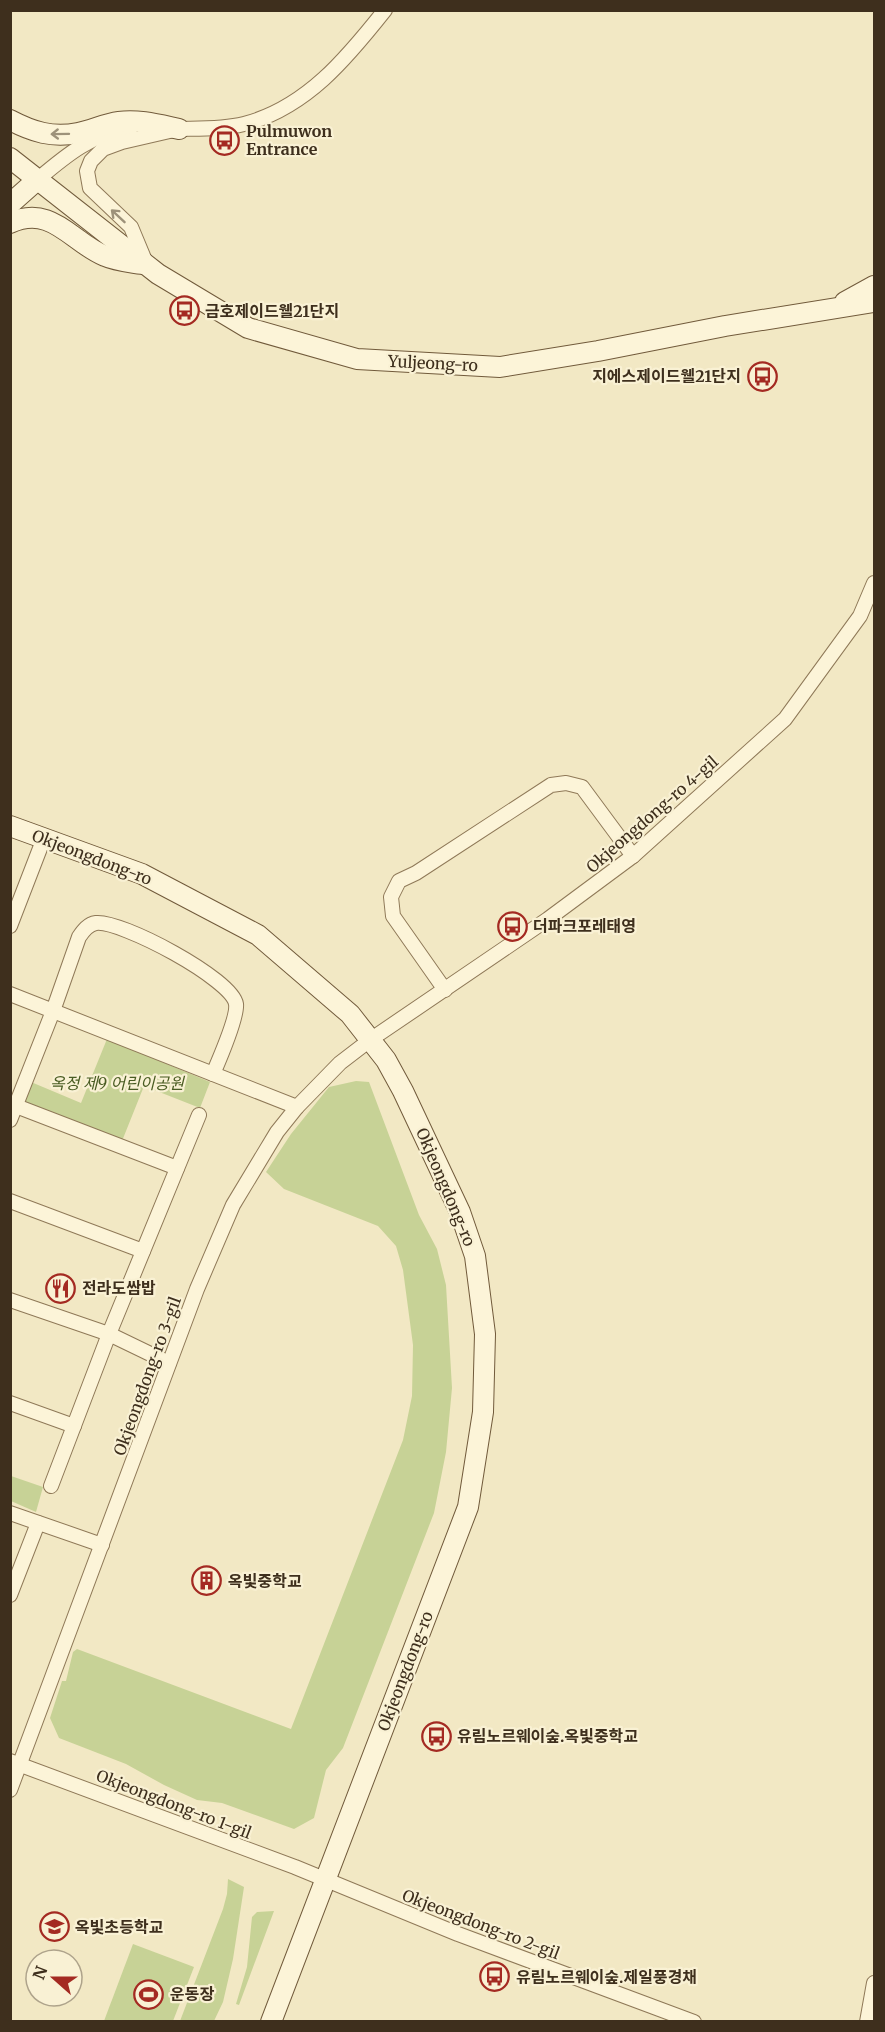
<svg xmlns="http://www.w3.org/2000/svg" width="885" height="2032" font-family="Merriweather,'Noto Sans KR',serif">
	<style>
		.green { fill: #c7d296 }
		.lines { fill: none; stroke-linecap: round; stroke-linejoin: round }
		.street-casing { stroke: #8f7958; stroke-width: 16 }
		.secondary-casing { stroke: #715a3b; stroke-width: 22 }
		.street { stroke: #fcf4d8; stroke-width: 14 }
		.secondary { stroke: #fcf4d8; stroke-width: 20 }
		.oneway { stroke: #9d927a }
		.labels { text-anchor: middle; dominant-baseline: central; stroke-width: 4.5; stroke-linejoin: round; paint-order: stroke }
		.poi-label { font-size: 16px; font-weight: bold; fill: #3e2f1d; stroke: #f9f1d4; text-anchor: start }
		.street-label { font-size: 16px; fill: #3e2f1d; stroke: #f9f1d4 }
		.park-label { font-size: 16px; font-style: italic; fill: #495c22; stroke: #f9f1d4 }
	</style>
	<rect width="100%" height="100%" fill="#f2e8c4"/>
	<!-- green -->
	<g class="green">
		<path d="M107,1039l103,43 -10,26 -56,-22 -22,55 -100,-39 9,-20 50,21z"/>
		<path d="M356,1081l13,1 50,133 18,34 9,36 6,103 -6,64 -12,61 -91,235 -17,22 -12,48 -20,11 -72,-26 -25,-3 -33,-15 -38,-21 -67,-26 -9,-20 12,-37h4l7,-29 4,-3 214,80 112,-289 9,-44 1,-51 -10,-75 -7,-24 -18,-20 -94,-37 -18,-17 25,-38 38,-47z"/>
		<path d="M11,1476l32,11 -7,25 -25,-11z"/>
		<path d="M228,1879l16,8 -11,72 -10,43 -9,19h-34l43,-112 4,-15z"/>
		<path d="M274,1911l-35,94 -3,-1 11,-37 5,-50 5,-5z"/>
		<path d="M133,1944l61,23 -21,54h-69z"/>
	</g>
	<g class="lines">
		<defs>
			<g id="street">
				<path d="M170,129c25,-1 50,1 74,-5 62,-16 103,-66 141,-114"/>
				<path d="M37,180c26,-22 57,-49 93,-50"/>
				<path d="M146,263l-15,-36 -41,-39 -3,-17 4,-10 12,-12 19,-7 52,-12"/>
				<path d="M10,926l34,-88"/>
				<path d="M445,990l-52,-74 -2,-19 8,-16 17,-8 135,-88 15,-2 16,4 51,69"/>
				<path d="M10,994l287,113"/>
				<path d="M16,1106l161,62"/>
				<path d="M10,1120l43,-109 26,-74c4,-6 9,-13 17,-14 25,-3 136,56 140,81 2,13 -17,56 -23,70"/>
				<path d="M10,1201l133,50"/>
				<path d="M10,1300l99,34 60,29"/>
				<path d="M10,1403l64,23"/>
				<path d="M51,1486l58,-152 90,-219"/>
				<path d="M10,1513l92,32"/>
				<path d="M10,1595l28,-72"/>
				<path d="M10,1761l285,106 163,67 236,88"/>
				<path d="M10,1790l187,-501 36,-84 44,-73 20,-25 43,-44 30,-23 178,-121 85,-63 152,-137 75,-103 14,-33"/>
				<path d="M867,2022l7,-39"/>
			</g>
			<g id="secondary">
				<path d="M10,120c23,12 42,18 68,13 14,-3 27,-9 41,-11 19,-3 41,3 60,7"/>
				<path d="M10,158l148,116 90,54 109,31 143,8 98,-16 127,-25 149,-24"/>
				<path d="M10,204l27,-24"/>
				<path d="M10,223c42,-19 61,19 95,33 11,5 25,6 37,8"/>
				<path d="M845,302l29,-16"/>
				<path d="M10,826l132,48 116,61 92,79 36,46 17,31 57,121 15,44 10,78 -2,78 -15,95 -197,515"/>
			</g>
		</defs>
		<!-- street casing -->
		<use href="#street" class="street-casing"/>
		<!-- secondary casing -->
		<use href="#secondary" class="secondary-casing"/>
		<!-- street -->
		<use href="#street" class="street"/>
		<!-- secondary -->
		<use href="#secondary" class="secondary"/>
	</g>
	<!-- one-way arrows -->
	<defs><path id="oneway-shaft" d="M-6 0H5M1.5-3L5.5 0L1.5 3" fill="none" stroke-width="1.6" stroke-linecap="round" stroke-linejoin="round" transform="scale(1.5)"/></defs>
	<g class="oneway">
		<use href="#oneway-shaft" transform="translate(60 134) rotate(179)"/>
		<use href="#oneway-shaft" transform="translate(118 216) rotate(-137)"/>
	</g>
	<!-- icons -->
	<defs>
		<symbol id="bus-ring" viewBox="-11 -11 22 22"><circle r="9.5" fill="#f9f1d4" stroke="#a42a22" stroke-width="1.5"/><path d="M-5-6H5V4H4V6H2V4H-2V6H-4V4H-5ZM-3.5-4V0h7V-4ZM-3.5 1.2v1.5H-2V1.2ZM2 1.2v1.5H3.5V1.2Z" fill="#a42a22"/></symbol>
		<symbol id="restaurant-ring" viewBox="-11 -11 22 22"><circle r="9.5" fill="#f9f1d4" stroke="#a42a22" stroke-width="1.5"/><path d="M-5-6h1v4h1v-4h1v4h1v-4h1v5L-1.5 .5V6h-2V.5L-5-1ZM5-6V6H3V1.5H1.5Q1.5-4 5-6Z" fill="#a42a22"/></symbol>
		<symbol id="building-ring" viewBox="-11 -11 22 22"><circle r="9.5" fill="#f9f1d4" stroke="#a42a22" stroke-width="1.5"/><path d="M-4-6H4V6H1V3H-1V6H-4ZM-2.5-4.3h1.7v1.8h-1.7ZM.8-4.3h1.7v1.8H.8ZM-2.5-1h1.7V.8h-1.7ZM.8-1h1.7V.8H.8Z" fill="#a42a22"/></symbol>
		<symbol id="school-ring" viewBox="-11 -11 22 22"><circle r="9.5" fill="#f9f1d4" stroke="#a42a22" stroke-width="1.5"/><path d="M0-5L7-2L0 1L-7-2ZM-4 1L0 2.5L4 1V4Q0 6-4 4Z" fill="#a42a22"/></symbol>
		<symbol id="stadium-ring" viewBox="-11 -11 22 22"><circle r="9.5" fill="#f9f1d4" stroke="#a42a22" stroke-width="1.5"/><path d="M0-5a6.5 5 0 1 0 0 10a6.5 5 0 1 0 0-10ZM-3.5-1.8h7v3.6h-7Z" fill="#a42a22"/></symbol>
	</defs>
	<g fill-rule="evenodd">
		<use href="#bus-ring" x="208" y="124" width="33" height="33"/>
		<use href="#bus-ring" x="168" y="294" width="33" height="33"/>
		<use href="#bus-ring" x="746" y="360" width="33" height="33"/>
		<use href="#bus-ring" x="496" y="910" width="33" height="33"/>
		<use href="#restaurant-ring" x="44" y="1272" width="33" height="33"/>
		<use href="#building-ring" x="190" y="1564" width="33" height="33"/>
		<use href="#bus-ring" x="420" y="1720" width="33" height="33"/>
		<use href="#school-ring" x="38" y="1910" width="33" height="33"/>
		<use href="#bus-ring" x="478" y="1960" width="33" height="33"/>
		<use href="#stadium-ring" x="132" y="1978" width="33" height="33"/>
	</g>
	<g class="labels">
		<!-- poi labels -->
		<g class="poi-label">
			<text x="246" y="131">Pulmuwon<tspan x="246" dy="18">Entrance</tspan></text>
			<text x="205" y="311">금호제이드웰21단지</text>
			<text x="741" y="376" text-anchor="end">지에스제이드웰21단지</text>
			<text x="533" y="926">더파크포레태영</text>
			<text x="82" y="1288">전라도쌈밥</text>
			<text x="228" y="1581">옥빛중학교</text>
			<text x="457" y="1736">유림노르웨이숲.옥빛중학교</text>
			<text x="75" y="1927">옥빛초등학교</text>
			<text x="516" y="1977">유림노르웨이숲.제일풍경채</text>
			<text x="170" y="1994">운동장</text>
		</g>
		<!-- street labels -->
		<g class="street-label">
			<text transform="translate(433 363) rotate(3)">Yuljeong-ro</text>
			<text transform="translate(652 814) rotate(-41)">Okjeongdong-ro 4-gil</text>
			<text transform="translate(92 857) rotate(21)">Okjeongdong-ro</text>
			<text transform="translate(446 1187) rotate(67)">Okjeongdong-ro</text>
			<text transform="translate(147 1376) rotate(-70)">Okjeongdong-ro 3-gil</text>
			<text transform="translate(405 1671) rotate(-69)">Okjeongdong-ro</text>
			<text transform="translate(174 1804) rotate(21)">Okjeongdong-ro 1-gil</text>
			<text transform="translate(481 1924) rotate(21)">Okjeongdong-ro 2-gil</text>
		</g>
		<!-- park labels -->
		<g class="park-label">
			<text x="117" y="1083">옥정 제9 어린이공원</text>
		</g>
	</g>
	<!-- border -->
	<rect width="885" height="2032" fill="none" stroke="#3e2f1d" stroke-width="24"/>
	<!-- north arrow -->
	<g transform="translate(54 1978) rotate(291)"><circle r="28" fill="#f9f1d4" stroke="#aea38b" stroke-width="1.5"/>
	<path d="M0-4.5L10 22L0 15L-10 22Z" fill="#a42a22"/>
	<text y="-9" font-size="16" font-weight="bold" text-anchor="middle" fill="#3e2f1d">N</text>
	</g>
</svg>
